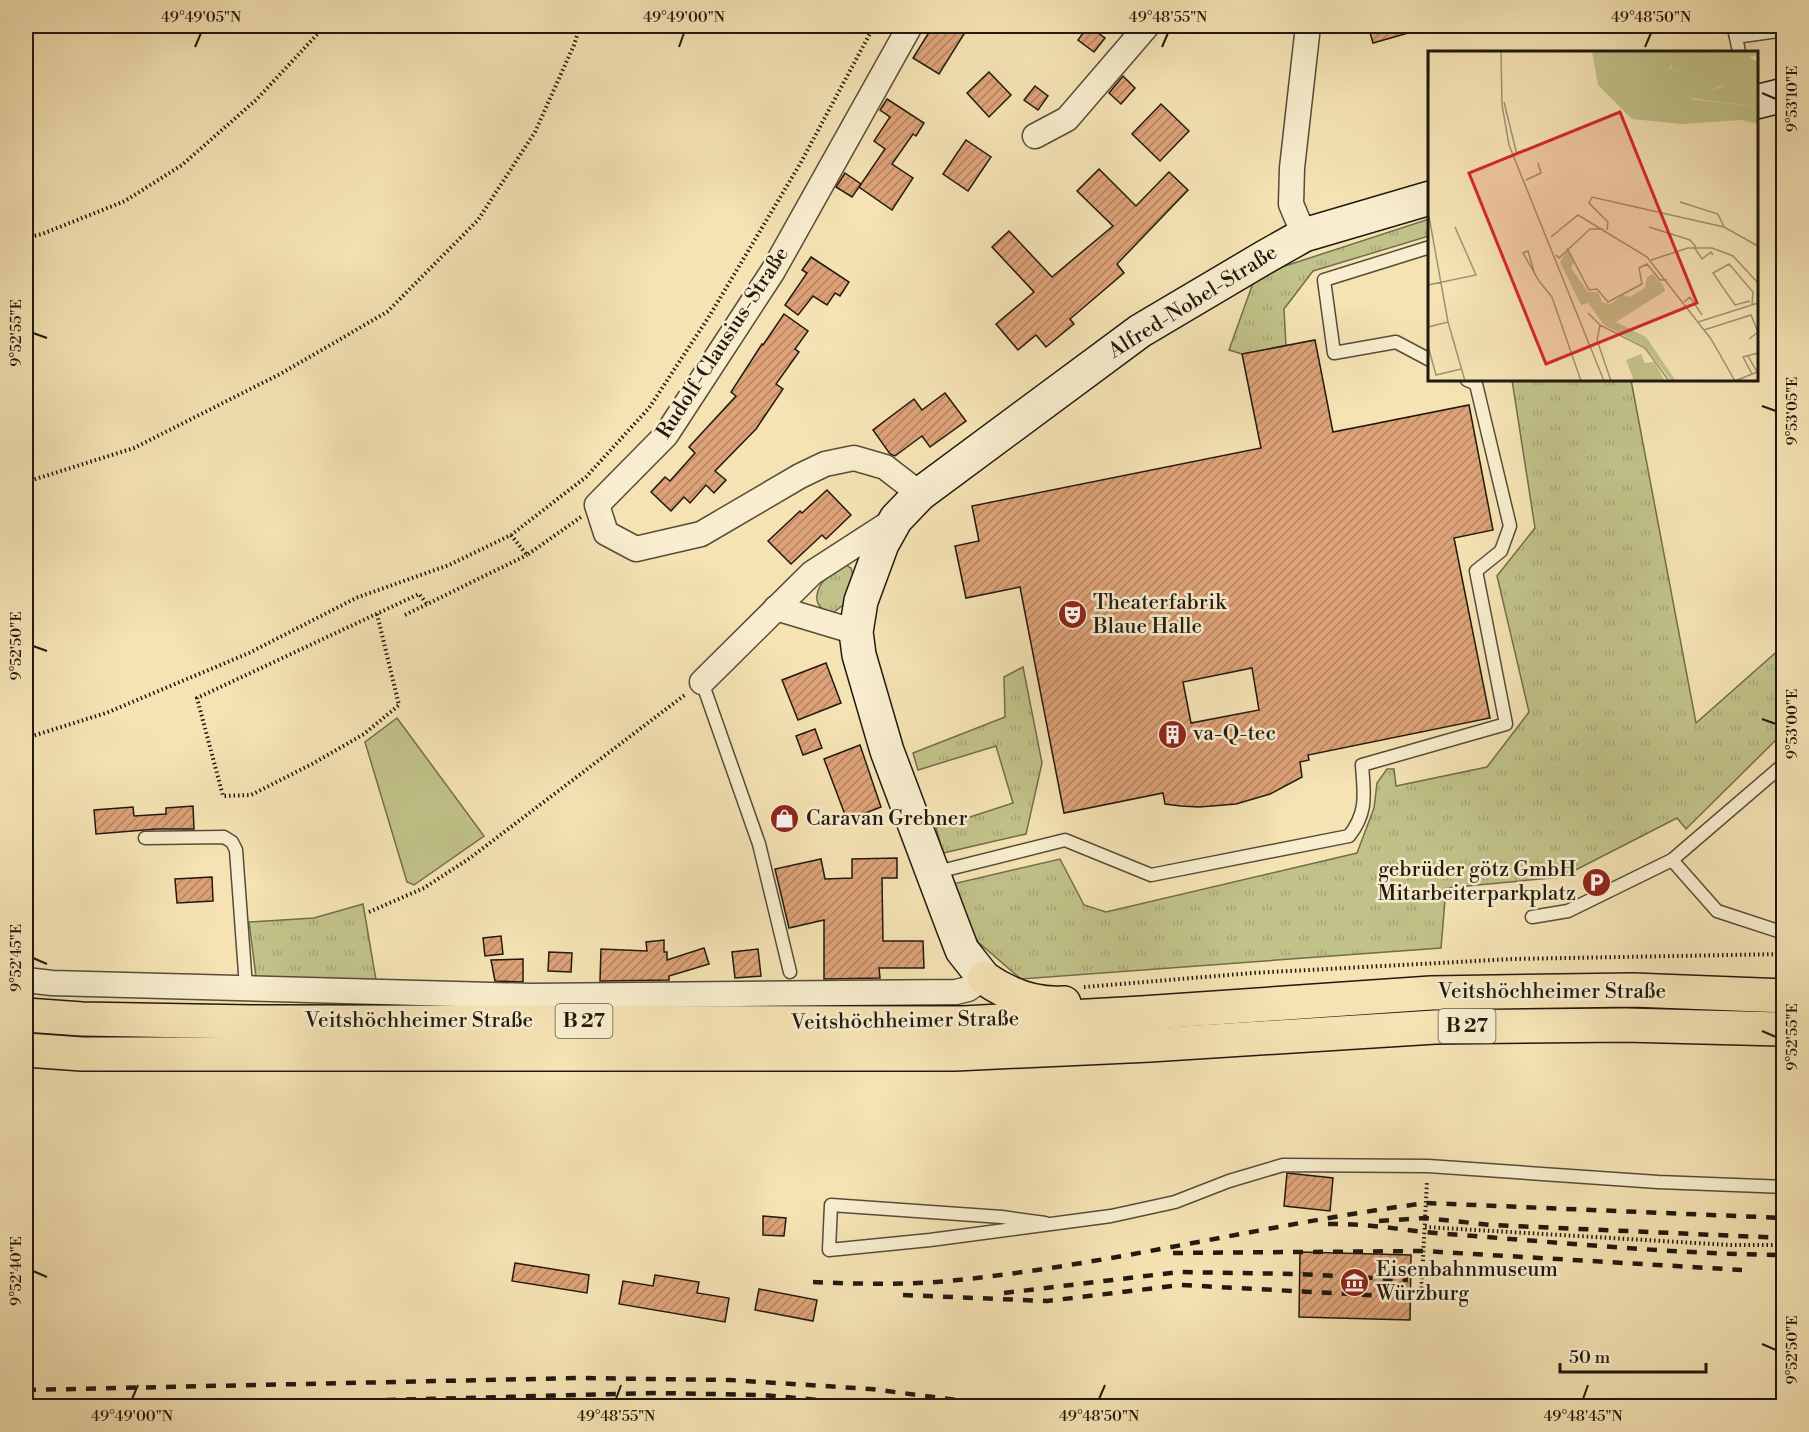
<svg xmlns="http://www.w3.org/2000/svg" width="1809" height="1432" font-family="'Libre Bodoni',serif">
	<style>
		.grass { fill: url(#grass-tufts); stroke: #716e4c; stroke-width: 1.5 }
		.garden { fill: #c1c289; stroke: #716e4c; stroke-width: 1.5 }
		.building { fill: url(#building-hatch); stroke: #21190f; stroke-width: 1.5; fill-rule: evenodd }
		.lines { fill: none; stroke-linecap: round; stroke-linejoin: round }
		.lane-casing { stroke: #564c38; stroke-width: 15 }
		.street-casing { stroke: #564c38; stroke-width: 27 }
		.secondary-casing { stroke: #21190f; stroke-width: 36 }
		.highway-casing { stroke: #21190f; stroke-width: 36 }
		.path { stroke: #21190f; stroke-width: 4; stroke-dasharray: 1.5 3; stroke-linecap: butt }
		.lane { stroke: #f8edce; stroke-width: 12 }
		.street { stroke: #f8edce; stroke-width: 24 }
		.secondary { stroke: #f8edce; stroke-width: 33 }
		.highway { stroke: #f5e3b4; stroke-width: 33 }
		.rail { stroke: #21190f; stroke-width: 4.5; stroke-dasharray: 10 10; stroke-linecap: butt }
		.ticks { fill: none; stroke: #21190f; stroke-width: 2 }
		.labels { text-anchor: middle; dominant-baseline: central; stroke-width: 5; stroke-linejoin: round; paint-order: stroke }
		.shield { fill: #f8edce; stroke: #625948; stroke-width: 1.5 }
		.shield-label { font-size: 20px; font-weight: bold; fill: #21190f }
		.street-label { font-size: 21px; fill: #21190f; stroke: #f8edce }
		.poi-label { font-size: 21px; fill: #21190f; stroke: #f8edce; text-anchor: start }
		.inset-road { fill: none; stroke: #a09272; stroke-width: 1.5 }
		.view { fill: #d62828; fill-opacity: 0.15; stroke: #d62828; stroke-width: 3 }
		.inset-edge { fill: none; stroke: #21190f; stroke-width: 3 }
		.neatline { fill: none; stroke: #21190f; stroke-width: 2 }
		.ticks-label { font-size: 15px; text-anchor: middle; fill: #21190f }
	</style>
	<defs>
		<pattern id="grass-tufts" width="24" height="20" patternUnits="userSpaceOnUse" patternTransform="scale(1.5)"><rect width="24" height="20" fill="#c1c289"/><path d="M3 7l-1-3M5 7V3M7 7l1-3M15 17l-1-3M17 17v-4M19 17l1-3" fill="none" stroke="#a6a675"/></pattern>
		<pattern id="building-hatch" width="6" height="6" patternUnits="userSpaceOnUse" patternTransform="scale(1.5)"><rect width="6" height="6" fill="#dea278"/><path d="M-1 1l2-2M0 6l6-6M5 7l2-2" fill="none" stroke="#b48361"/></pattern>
	</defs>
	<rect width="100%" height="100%" fill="#f5e3b4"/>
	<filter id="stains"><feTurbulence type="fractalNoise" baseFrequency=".00333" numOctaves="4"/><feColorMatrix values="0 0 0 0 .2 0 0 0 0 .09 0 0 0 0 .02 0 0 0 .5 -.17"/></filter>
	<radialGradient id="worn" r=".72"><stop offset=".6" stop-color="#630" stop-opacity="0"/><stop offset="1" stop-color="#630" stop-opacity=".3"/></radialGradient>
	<!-- grass -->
	<g class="grass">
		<path d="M1429,219v17l-116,35 -29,38 2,37 -44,8 -13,-4 24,-67 29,-16z"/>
		<path d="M1512,380h119l65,343 87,-77v87l-97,96 -9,-11 -115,59 -116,11 -5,60 -420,31 -43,-37 -18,-35 -7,-23 107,-25 24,46 22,7 251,-59 17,-45 3,-25 10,-14h7l2,17 91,-19 42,-55 -32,-136 38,-48z"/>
		<path d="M846,565l5,3 2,7 -10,30 -10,8c-34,-7 -7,-44 13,-48z"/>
		<path d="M1023,667l19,96 -16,71 -83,19 -7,-25 77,-25 -17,-57 -78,24 -5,-17 92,-36 -1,-40z"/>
		<path d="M363,904l13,76 -120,-3 -7,-55 65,-4z"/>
	</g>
	<!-- garden -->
	<path class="garden" d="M397,718l87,118 -70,49 -7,-3 -42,-140z"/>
	<!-- building -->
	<g class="building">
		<path d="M933,26h36l-30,48 -26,-16z"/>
		<path d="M1088,26l17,12 -11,14 -16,-12z"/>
		<path d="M1368,26h51v4l-46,13z"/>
		<path d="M989,72l22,23 -22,22 -22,-24z"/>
		<path d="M1123,76l12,12 -14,16 -12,-11z"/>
		<path d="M1035,86l13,10 -10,14 -14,-10z"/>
		<path d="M887,99l37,24 -8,13 -3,-2 -21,30 21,14 -21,32 -33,-23 26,-38 -11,-8 16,-24 -10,-7z"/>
		<path d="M1161,104l28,27 -29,30 -28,-27z"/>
		<path d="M966,140l25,17 -23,34 -25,-17z"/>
		<path d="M1099,169l37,37 33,-34 19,18 -71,74 7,9 -54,46 4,5 -28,23 -10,-12 -18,15 -22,-26 38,-32 -42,-45 17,-16 43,46 61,-51 -36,-35z"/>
		<path d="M845,173l16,11 -9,13 -16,-10z"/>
		<path d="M811,257l38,25 -9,14 -5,-3 -8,12 -14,-9 -15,19 -13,-10 22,-32 -5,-3z"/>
		<path d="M784,314l24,17 -13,18 4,3 -23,32 7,5 -27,40 -41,42 11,9 -12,13 -8,-8 -16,18 -6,-6 -13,14 -20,-19 14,-15 5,4 25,-28 -6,-6 47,-51 -5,-4 31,-48 1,1z"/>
		<path d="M1315,340l18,92 136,-27 24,125 -39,8 36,180 -182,37 1,5 -9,2 2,15 -32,17 -34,10 -37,3 -18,-1 -16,-2 -2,-11 -99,20 -44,-226 -54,11 -11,-52 24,-5 -7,-35 289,-58 -19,-94zM1252,668l7,42 -68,13 -8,-41z"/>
		<path d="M945,393l21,28 -36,26 -8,-11 -27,20 -5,-2 -17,-24 41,-31 8,11z"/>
		<path d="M827,490l24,25 -25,24 -4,-4 -31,29 -23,-23 32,-30 2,2z"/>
		<path d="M826,663l15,40 -43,17 -16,-40z"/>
		<path d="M815,729l7,19 -19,7 -7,-19z"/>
		<path d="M860,745l21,62 -34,13 -23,-61z"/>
		<path d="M193,806l1,23h-37l-61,5 -2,-24 39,-3 1,9 32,-2v-6z"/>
		<path d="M897,858v20h-15l1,63h40l1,27h-45l1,10 -56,1v-59l-35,8 -14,-59 46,-10 4,20 27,-1v-19z"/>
		<path d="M212,877l1,24 -36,2 -2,-24z"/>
		<path d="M501,936l2,18 -18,2 -2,-18z"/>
		<path d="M664,940v12h3v8l37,-12 5,16 -40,12v4l-69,1 1,-32 46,2 -1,-9z"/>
		<path d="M758,949l3,27 -26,2 -3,-26z"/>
		<path d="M549,952l23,1 -1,19 -23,-1z"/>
		<path d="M523,959v23l-28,-1 -4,-21z"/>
		<path d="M1287,1173l46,5 -3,33 -46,-5z"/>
		<path d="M763,1216l23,2 -2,18 -21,-1z"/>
		<path d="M1300,1252l111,3 -1,65 -111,-3z"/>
		<path d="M515,1263l74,12 -2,18 -75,-12z"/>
		<path d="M655,1275l44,7 -2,11 32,5 -4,24 -106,-18 4,-23 30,5z"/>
		<path d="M759,1289l58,11 -4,21 -58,-11z"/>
	</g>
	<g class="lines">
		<defs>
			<g id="lane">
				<path d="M1733,26l3,11"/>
				<path d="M1739,52l-3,-15 48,-7"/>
				<path d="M1430,247l-106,33 10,73 62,-11 34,18"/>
				<path d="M702,682l57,162 31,128"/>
				<path d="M145,838l79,-1 8,5 4,8 10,137"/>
				<path d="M1672,860l45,51 67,22"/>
				<path d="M933,873l132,-33 86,35 198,-39c19,-24 15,-42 13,-71l144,-41 -30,-153 25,-20 9,-25 -34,-142 -9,-4"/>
				<path d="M1532,917l36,-6 104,-51 112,-96"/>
				<path d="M1045,1223l-43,-6 -171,-12 -2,45 101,-10 181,-24 64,-14 54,-21 54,-16 145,1 230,16 126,5"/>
			</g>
			<g id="street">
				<path d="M910,26l-137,245 -107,164 -69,70 9,28 30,16 65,-15 99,-58 25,-12 29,-6 31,9 35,27"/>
				<path d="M1035,136l32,-17 80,-93"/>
				<path d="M1304,235l-13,-31 1,-36 16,-142"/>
				<path d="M776,608l80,24"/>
				<path d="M702,682l110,-109 82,-53"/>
				<path d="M26,980l26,3 479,13 425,-4 12,-3 16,-11"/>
			</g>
			<g id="secondary">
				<path d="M1756,102l28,-7"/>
				<path d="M984,978l-22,-28 -10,-26 -65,-173 -28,-96 -3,-23 5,-31 21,-57 14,-25 24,-25 220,-163 125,-74 39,-22 126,-37"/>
			</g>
			<g id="highway">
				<path d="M984,978c23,16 51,27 80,25"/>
				<path d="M26,1015l56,4 169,3 712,1 179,-10 289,-20 202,-3 151,6"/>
				<path d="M26,1050l56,4h873l195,-9 285,-18 190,-2 159,4"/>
			</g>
		</defs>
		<!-- lane casing -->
		<use href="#lane" class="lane-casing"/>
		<!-- street casing -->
		<use href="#street" class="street-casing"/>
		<!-- secondary casing -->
		<use href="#secondary" class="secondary-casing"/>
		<!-- highway casing -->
		<use href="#highway" class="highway-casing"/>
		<!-- path -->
		<g class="path">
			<path d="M26,238l16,-4 83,-33 57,-36 74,-65 69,-74"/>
			<path d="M26,482l108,-34 148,-75 105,-61 91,-92 57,-88 39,-87 6,-19"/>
			<path d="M511,535l16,20 54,-38"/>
			<path d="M377,614l22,91 -35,29 -52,30 -61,31 -28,1 -26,-98 222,-104 8,10"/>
			<path d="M405,615l122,-60"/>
			<path d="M26,738l80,-25 143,-60 107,-55 93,-33 62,-30 75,-58 63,-69 61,-93 90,-151 74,-138"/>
			<path d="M369,912l55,-24 46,-30 216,-164"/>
			<path d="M1084,987l168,-14 261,-14 271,-5"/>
			<path d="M1425,1227l305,18h54"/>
			<path d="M1421,1297l6,-116"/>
		</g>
		<!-- lane -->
		<use href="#lane" class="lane"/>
		<!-- street -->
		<use href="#street" class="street"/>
		<!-- secondary -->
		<use href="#secondary" class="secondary"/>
		<!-- highway -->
		<use href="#highway" class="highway"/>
		<!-- rail -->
		<g class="rail">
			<path d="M1379,1221l46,-3 66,7 293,13"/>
			<path d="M1328,1224c39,-1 79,7 118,10 112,8 225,20 338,21"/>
			<path d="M1173,1253l250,-2 319,19"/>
			<path d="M813,1282c45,2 91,3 136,-1 161,-16 318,-57 477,-78l358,15"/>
			<path d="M1004,1293l175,-21 121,2 108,6"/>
			<path d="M903,1295l144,6 134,-16 225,12"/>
			<path d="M26,1390l552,-12 152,2 141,9 133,17"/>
			<path d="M146,1406l513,-13 103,2 127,11"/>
		</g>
	</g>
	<!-- ticks -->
	<path class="ticks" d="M195,47l6,-14M679,47l5,-14M1162,47l6,-14M1645,47l6,-14M1762,93l14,6M33,333l14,5M1762,406l14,5M33,646l14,5M1762,719l14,5M33,958l14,6M1762,1031l14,6M33,1271l14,6M1762,1344l14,6M132,1399l6,-14M616,1399l5,-14M1099,1399l6,-14M1583,1399l5,-14"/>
	<!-- icons -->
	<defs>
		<symbol id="theatre-disc" viewBox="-11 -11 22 22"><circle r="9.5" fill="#8f2418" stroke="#f8edce"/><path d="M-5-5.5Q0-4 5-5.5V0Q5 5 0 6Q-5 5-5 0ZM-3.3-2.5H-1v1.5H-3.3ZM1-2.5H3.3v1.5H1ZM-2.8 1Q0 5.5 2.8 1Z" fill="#fff"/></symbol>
		<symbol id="building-disc" viewBox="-11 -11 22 22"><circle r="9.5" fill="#8f2418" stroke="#f8edce"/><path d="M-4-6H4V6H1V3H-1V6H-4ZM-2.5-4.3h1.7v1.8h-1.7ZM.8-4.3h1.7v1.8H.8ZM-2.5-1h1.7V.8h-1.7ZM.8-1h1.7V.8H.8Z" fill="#fff"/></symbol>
		<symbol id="shop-disc" viewBox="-11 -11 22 22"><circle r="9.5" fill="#8f2418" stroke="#f8edce"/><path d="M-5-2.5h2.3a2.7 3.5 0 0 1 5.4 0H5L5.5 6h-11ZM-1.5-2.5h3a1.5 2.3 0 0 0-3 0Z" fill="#fff"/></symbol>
		<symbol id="parking-disc" viewBox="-11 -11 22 22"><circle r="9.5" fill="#8f2418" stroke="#f8edce"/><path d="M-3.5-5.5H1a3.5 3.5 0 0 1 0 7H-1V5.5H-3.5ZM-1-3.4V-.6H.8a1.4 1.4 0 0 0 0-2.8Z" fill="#fff"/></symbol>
		<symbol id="museum-disc" viewBox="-11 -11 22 22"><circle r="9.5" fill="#8f2418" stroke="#f8edce"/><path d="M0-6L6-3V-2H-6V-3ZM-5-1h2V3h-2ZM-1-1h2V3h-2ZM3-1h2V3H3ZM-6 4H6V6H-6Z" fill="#fff"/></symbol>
	</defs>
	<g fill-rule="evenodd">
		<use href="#theatre-disc" x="1056" y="598" width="33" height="33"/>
		<use href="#building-disc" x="1156" y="718" width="33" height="33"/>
		<use href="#shop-disc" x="768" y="802" width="33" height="33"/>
		<use href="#parking-disc" x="1580" y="866" width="33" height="33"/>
		<use href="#museum-disc" x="1338" y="1266" width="33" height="33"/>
	</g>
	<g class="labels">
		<!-- shield labels -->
		<g class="shield">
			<rect x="555.5" y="1004" width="57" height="34" rx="4.5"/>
			<rect x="1438.5" y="1009" width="57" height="34" rx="4.5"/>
		</g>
		<g class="shield-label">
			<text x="584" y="1021">B 27</text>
			<text x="1467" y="1026">B 27</text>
		</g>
		<!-- street labels -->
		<g class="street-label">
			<text transform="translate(1193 302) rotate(-32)">Alfred-Nobel-Straße</text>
			<text transform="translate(723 343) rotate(-57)">Rudolf-Clausius-Straße</text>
			<text x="1552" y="992">Veitshöchheimer Straße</text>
			<text x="419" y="1021">Veitshöchheimer Straße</text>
			<text transform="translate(905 1021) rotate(-1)">Veitshöchheimer Straße</text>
		</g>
		<!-- poi labels -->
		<g class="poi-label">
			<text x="1093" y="603">Theaterfabrik<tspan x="1093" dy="24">Blaue Halle</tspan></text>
			<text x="1193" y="734">va-Q-tec</text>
			<text x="806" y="819">Caravan Grebner</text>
			<text x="1576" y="870" text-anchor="end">gebrüder götz GmbH<tspan x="1576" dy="24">Mitarbeiterparkplatz</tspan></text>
			<text x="1376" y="1270">Eisenbahnmuseum<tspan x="1376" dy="24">Würzburg</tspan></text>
		</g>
	</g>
	<!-- overview -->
	<g transform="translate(1428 51)">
		<rect width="330" height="330" fill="#f5e3b4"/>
		<path d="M263,0h20l-26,8 -2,11 -14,1 7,-13zM292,0h38v4l-9,2 9,5v7l-23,-16zM299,34l31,5v17l-68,-9zM139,199l7,11 -3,7 17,24h10l4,10 8,2 13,-9 7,2 15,-9 2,-11 6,-3 10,11 2,6 -49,31 30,15 30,44h-4l-27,-34 -41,-22 -16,-22 -7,2 -21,-43zM213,303l4,9 9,-1 11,19h-31l-8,-21z" fill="#c1c289"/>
		<path d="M164,0h99l-21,15 -1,4 5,1 9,-1 -4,-7 3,-3 15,-5 14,-4 24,2 23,16v21l-37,-4 -31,13 68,8v17l-16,-4 -60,4 -50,-5 -34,-34z" fill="#c1c289"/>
		<path class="inset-road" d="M73,0l1,54 7,40 95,236M76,51l13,53M0,59l1,-59M98,129l15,-7 -3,-10M252,151l38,12 6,13M0,160l20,111 17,59M221,176l41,13 6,7M179,179l1,-8 -19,-19 3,-6 132,30 34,19M123,186l27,-22 69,42 64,82 24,42M266,196l8,12 9,-7 2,3M139,197l22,42 8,-1 11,13 34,-18 -3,-16 8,-4 13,16h7M128,204l3,3 31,-29h13M223,209l37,-12h24l21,8 25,27M107,224l-7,-24 -5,2 16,28 13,16 29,84M0,234l48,-10 -21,-48M322,250l-15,4 -22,-32 16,-9 24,28 -1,13M256,251l6,-5 12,18M160,262l12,12 45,23 24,33M270,271l60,-19M172,274l-3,15 14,41M0,276l20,-5M276,279l47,-15 7,17 -9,7M0,295l8,29 25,-6M320,305l9,16 -5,2M307,330l17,-7 -9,-17 15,-4"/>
		<path class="view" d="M192,61l77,191 -151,61 -77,-191z"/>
		<rect width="330" height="330" class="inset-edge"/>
	</g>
	<!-- margin -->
	<rect width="1809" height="1432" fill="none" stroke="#f5e3b4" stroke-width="66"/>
	<!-- scale -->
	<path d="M1560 1363v9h146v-9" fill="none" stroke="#21190f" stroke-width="3"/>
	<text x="1569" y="1363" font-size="18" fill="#21190f" stroke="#f8edce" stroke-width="4.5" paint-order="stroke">50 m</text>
	<rect x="33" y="33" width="1743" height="1366" class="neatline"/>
	<g class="ticks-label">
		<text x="201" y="22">49°49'05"N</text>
		<text x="684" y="22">49°49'00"N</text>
		<text x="1168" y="22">49°48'55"N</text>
		<text x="1651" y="22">49°48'50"N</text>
		<text transform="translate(1792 99) rotate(-90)" y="5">9°53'10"E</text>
		<text transform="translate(16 333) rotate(-90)" y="5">9°52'55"E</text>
		<text transform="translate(1792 411) rotate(-90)" y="5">9°53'05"E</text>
		<text transform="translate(16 646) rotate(-90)" y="5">9°52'50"E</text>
		<text transform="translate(1792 724) rotate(-90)" y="5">9°53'00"E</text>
		<text transform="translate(16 958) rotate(-90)" y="5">9°52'45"E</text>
		<text transform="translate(1792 1037) rotate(-90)" y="5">9°52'55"E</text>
		<text transform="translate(16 1271) rotate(-90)" y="5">9°52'40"E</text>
		<text transform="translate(1792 1350) rotate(-90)" y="5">9°52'50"E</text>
		<text x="132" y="1421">49°49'00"N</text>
		<text x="616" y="1421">49°48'55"N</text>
		<text x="1099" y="1421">49°48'50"N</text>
		<text x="1583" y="1421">49°48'45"N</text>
	</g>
	<rect width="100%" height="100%" filter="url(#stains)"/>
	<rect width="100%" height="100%" fill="url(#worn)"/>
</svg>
